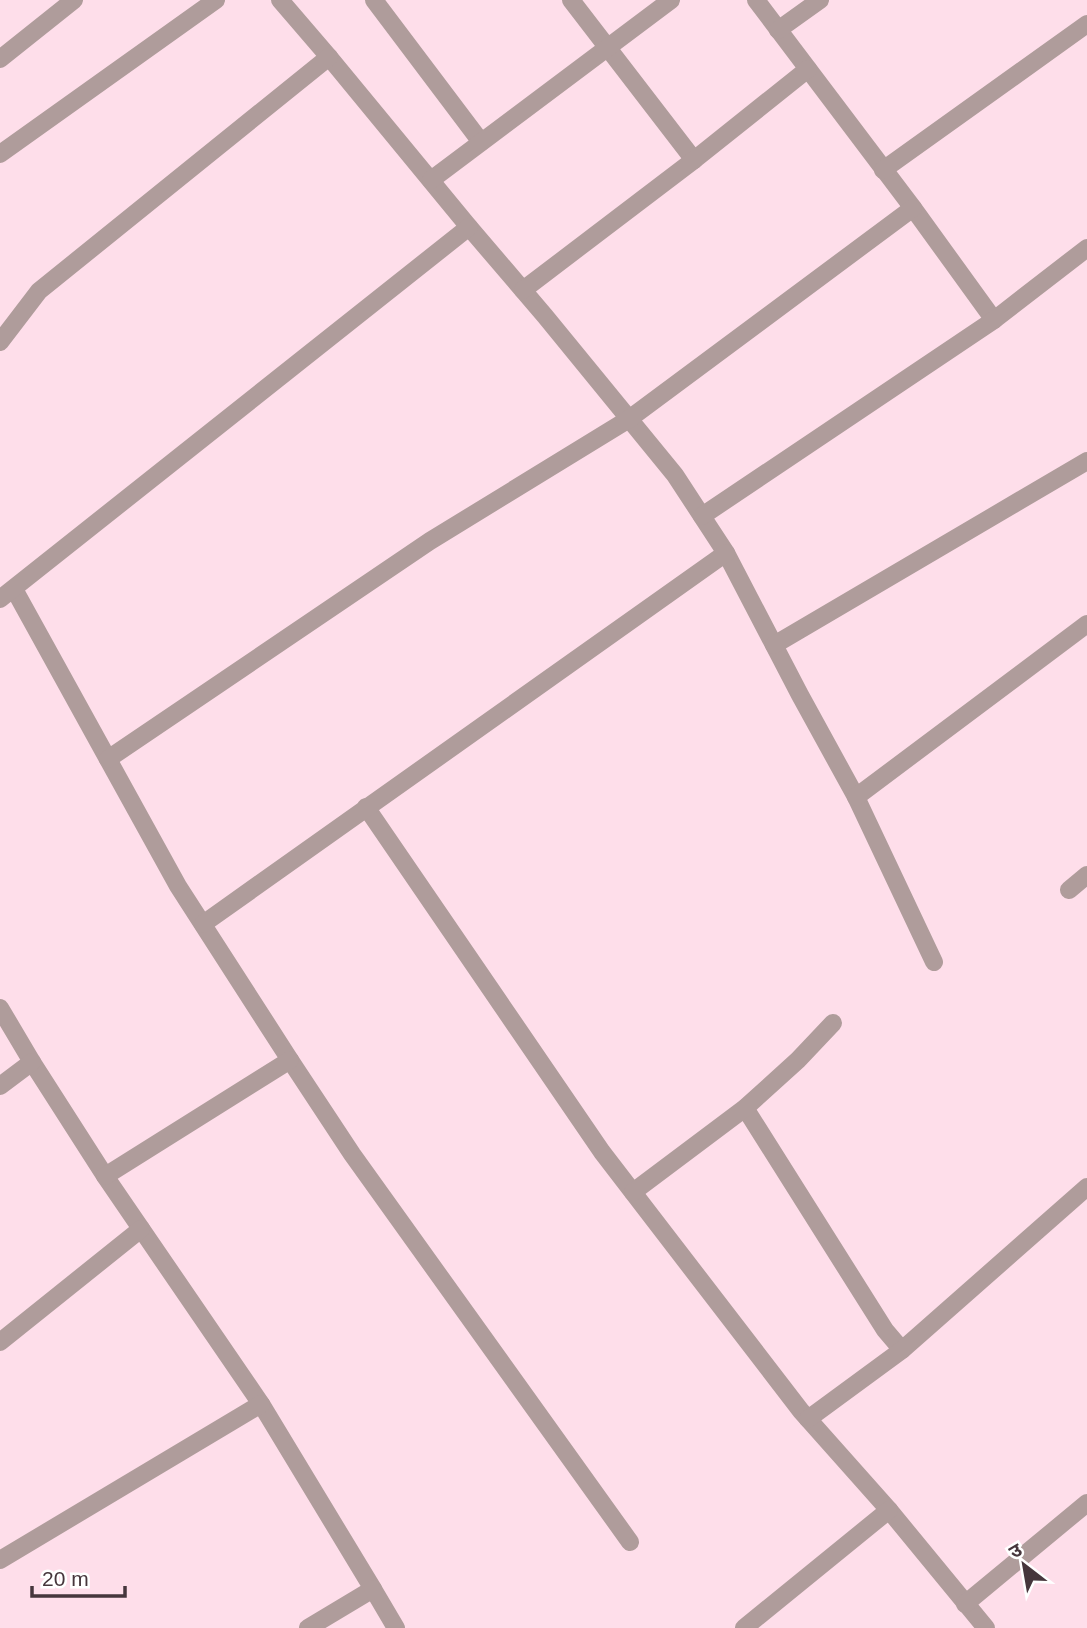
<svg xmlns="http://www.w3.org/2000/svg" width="1087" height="1628" font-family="Helvetica,'Noto Sans Devanagari',sans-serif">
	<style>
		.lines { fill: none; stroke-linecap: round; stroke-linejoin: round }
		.street { stroke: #af9c9b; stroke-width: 18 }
	</style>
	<rect width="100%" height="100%" fill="#fedeea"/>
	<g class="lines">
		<!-- street -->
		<g class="street">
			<path d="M280,0l49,57 140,170 76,89 130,159 51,78 74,142 56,102 78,165"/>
			<path d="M374,0l107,142"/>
			<path d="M571,0l123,160"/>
			<path d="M756,0l157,208 81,112"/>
			<path d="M778,30l42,-30"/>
			<path d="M0,59l74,-59"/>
			<path d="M0,154l216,-154"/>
			<path d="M883,170l204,-146"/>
			<path d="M431,180l240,-180"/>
			<path d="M523,290l171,-130 114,-91"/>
			<path d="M0,342l39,-51 290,-234"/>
			<path d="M702,516l292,-196 93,-72"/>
			<path d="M14,589l164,297 112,174 62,94 278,388"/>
			<path d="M0,599l469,-372"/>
			<path d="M774,645l313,-184"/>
			<path d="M108,759l322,-218 199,-122 284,-211"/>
			<path d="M856,797l231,-173"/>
			<path d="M366,807l236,345 199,259 88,99 97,118"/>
			<path d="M1069,890l18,-15"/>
			<path d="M203,924l523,-371"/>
			<path d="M0,1008l32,54 73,114 156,228 112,185 -65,39"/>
			<path d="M0,1086l32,-24"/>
			<path d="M745,1108l140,222 17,20"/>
			<path d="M105,1176l185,-116"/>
			<path d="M633,1192l112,-84 53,-48 35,-37"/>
			<path d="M0,1342l141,-113"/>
			<path d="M808,1419l94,-69 185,-163"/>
			<path d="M0,1560l261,-156"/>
			<path d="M373,1589l23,39"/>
			<path d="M965,1604l122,-101"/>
			<path d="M744,1628l145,-118"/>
		</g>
	</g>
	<!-- north arrow -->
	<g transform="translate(1024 1565) rotate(329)" stroke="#ffffff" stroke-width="5" paint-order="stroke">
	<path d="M0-5L12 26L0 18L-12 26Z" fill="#46363c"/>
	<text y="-10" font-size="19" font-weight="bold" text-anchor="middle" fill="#46363c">उ</text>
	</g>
	<!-- scale -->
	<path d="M32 1586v10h93v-10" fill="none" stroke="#46363c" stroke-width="3.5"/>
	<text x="42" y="1586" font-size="21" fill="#46363c" stroke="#ffffff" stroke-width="5" paint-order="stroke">20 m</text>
</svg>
